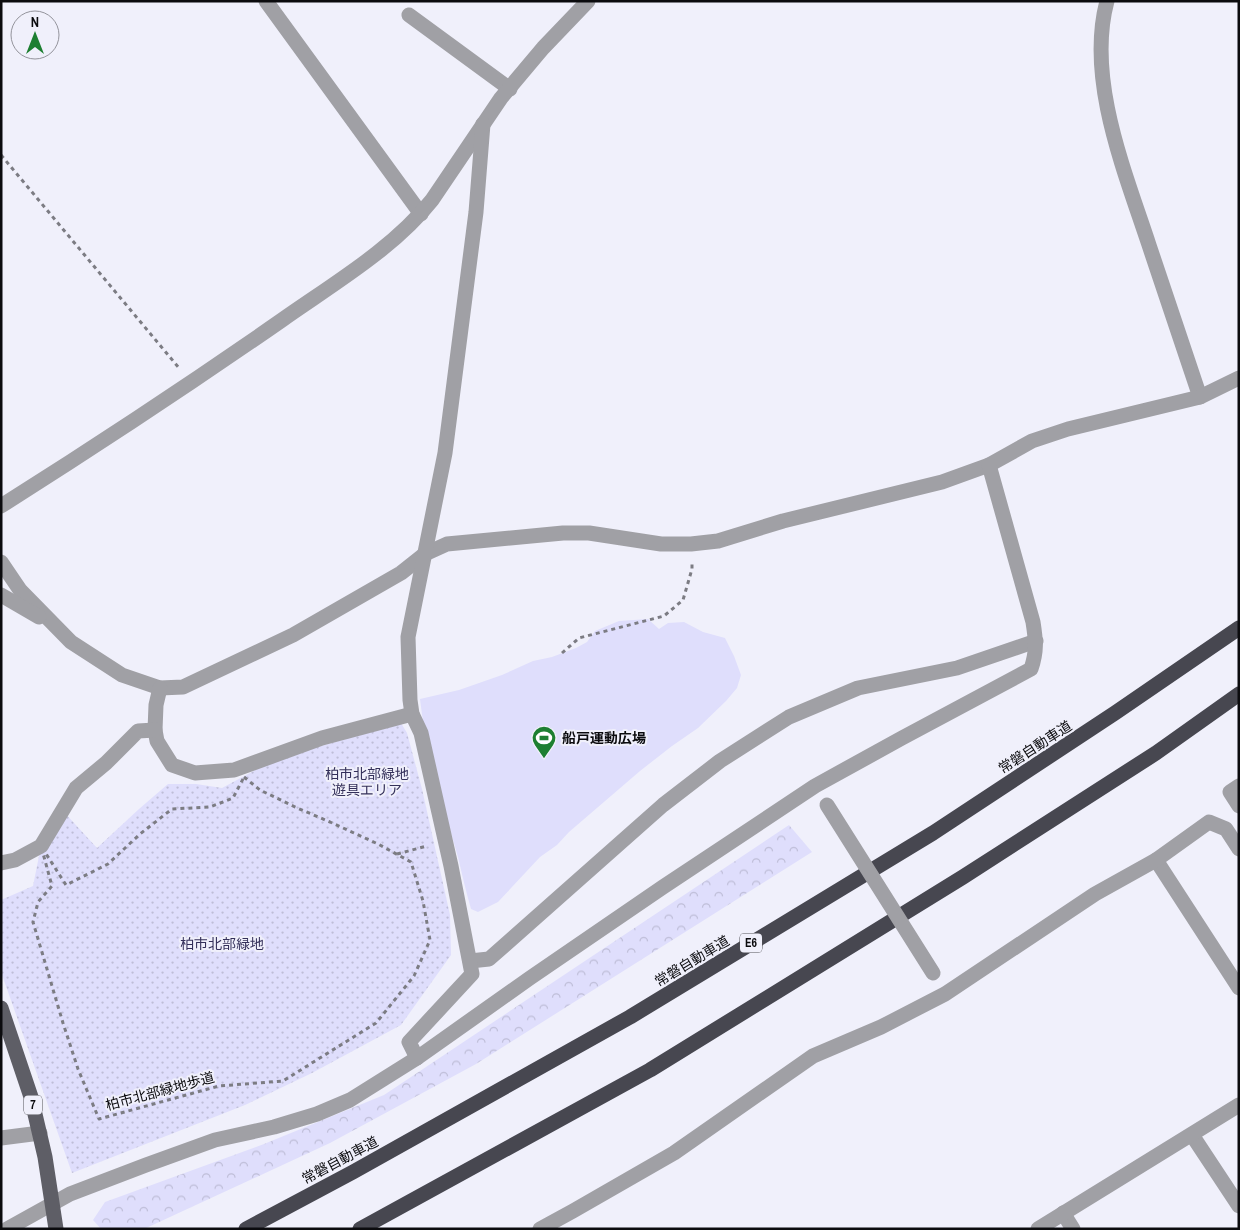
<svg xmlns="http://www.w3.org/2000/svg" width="1240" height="1230" font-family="'Archivo Narrow','Noto Sans JP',sans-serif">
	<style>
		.green { fill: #dfdefc }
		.forest { fill: url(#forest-crowns) }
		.park { fill: url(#park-dots) }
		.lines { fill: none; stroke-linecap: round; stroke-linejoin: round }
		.path { stroke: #7c7c83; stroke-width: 3; stroke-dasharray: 4 4; stroke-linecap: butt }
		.minor { stroke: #a0a0a5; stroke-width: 15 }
		.major { stroke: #5e5e66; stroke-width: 15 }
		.highway { stroke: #474750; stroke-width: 15 }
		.minor-bridge { stroke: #a0a0a5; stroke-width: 15 }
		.labels { text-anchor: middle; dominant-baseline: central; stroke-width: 4; stroke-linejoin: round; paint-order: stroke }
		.shield { fill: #f0f0fb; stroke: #505055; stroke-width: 1 }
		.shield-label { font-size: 12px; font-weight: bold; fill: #0b0b0e }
		.poi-label { font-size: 14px; font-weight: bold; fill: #0b0b0e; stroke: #f0f0fb; text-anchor: start }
		.street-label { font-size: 14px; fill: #0b0b0e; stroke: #f0f0fb }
		.park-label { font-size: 14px; fill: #34305a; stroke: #f0f0fb }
	</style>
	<defs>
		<pattern id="forest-crowns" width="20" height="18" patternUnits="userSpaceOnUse" patternTransform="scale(1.25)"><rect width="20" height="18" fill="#dfdefc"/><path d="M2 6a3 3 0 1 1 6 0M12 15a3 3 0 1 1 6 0" fill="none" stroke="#bebdd7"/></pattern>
		<pattern id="park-dots" width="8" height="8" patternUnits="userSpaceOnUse" patternTransform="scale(1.25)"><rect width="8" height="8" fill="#dfdefc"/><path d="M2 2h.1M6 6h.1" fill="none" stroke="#bebdd7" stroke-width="1.8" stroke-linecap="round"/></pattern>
	</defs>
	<rect width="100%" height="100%" fill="#f0f0fb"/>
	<!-- green -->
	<path class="green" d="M648,619l11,10 9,-6 16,-1 19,10 22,6 9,18 7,19 -4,13 -11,13 -28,27 -26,18 -32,25 -71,61 -12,13 -17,12 -42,45 -20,10 -7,-3c-5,-17 -9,-35 -13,-52 -15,-52 -32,-104 -38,-158l39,-9 43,-15 31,-14 19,-4 24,-9 11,-6 8,-11 24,-10z"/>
	<!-- forest -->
	<path class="forest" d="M789,825l23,27 -336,212 -146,79 -186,86h-43l-8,-9 12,-18 159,-58 120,-49z"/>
	<!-- park -->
	<path class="park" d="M401,723l6,10 15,56 28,126 1,40 -50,70 -89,48 -67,32 -173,68 -71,-201v-72l32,-14 8,-40 22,-35 34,37 42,-39 29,-25h28l26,4 54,-29z"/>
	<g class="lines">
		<!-- path -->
		<g class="path">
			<path d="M1,155l178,213"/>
			<path d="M562,653l17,-15 85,-22 19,-16 9,-31v-7"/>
			<path d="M244,777l16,13 35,17 35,15 48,22 33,18 12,39 7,39 -16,36 -38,47 -93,58 -64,5 -120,33 -21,-50 -15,-46 -30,-101 5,-20 14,-16 -11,-40 25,39 42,-21 32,-30 32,-25 38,-2 23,-9z"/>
			<path d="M397,854l30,-8"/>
		</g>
		<!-- minor -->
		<g class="minor">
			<path d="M266,1l155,213"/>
			<path d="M1107,1c-21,78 18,171 42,244 17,51 34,101 51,152"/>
			<path d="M409,15l101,74"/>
			<path d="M1,506c95,-60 189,-122 281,-186 51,-36 111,-71 150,-120l69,-102 42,-50 45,-47"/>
			<path d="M1,562l19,28 51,52 51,33 38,13 23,-1 110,-52 108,-62 24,-19 22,-10 116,-11h26l72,11h30l27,-3 65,-20 159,-39 47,-17 43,-24 36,-12 132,-32 39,-19"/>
			<path d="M1,595l38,22"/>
			<path d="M160,688l-4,17 -1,25 2,11 15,24 23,8 39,-3 88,-32 90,-24"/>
			<path d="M1239,786l-9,6 9,14"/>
			<path d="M1156,860l83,128"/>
			<path d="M1,863l14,-3 26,-14 35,-58 30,-25 32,-32 17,-1"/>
			<path d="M470,961l19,-2 174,-154 57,-44 69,-44 69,-29 99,-20 79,-27"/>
			<path d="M417,1058l-8,-16 63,-68 -21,-108 -30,-133 -9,-19 -2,-14 -2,-63 37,-184 31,-241 7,-88"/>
			<path d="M1192,1135l47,71"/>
			<path d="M1,1138l39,-5"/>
			<path d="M1063,1213l10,16"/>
			<path d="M7,1229l63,-35 76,-29 69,-25 59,-13 43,-13 33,-14 67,-42 113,-80 133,-91 152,-101 87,-48 129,-69c6,-18 5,-28 2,-47l-44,-157"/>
			<path d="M540,1229l33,-18 101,-58 139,-97 68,-29 64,-33 150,-100 61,-34 53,-38 17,7 13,20"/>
			<path d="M1038,1229l201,-124"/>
		</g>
		<!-- major -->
		<path class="major" d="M1,1008l30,89 14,60 11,72"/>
		<!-- highway -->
		<g class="highway">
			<path d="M246,1229l107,-57 277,-155 303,-184 182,-120 124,-85"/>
			<path d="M360,1229l290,-159 313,-193 193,-124 83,-59"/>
		</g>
		<!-- minor-bridge -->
		<path class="minor-bridge" d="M827,805l106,168"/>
	</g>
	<!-- icons -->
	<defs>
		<symbol id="stadium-pin" viewBox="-11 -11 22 30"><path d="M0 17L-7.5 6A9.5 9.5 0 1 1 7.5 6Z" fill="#1d7f31" stroke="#f0f0fb"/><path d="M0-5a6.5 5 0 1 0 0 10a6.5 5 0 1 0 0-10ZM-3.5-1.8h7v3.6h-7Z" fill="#fff"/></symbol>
	</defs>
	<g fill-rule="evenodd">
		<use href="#stadium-pin" x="530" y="724" width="28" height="38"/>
	</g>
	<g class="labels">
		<!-- shield labels -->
		<g class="shield">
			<rect x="740" y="933.5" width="22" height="19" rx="4"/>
			<rect x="24" y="1095.5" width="18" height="19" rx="4"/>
		</g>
		<g class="shield-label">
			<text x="751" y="943">E6</text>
			<text x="33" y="1105">7</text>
		</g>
		<!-- poi labels -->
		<g class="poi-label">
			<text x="562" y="738">船戸運動広場</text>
		</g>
		<!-- street labels -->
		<g class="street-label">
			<text transform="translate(1035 747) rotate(-33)">常磐自動車道</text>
			<text transform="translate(692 961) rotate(-31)">常磐自動車道</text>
			<text transform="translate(160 1091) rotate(-15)">柏市北部緑地歩道</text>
			<text transform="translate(340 1160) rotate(-28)">常磐自動車道</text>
		</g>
		<!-- park labels -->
		<g class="park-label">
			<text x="367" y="774">柏市北部緑地<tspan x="367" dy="16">遊具エリア</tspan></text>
			<text x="222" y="944">柏市北部緑地</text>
		</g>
	</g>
	<!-- border -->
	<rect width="1240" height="1230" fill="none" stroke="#0b0b0e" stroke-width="5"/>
	<!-- north arrow -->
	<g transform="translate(35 35)"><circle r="24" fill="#f0f0fb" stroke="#94949c"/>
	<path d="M0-4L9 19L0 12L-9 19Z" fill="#1d7f31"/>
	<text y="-8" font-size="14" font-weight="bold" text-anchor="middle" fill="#0b0b0e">N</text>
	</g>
</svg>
